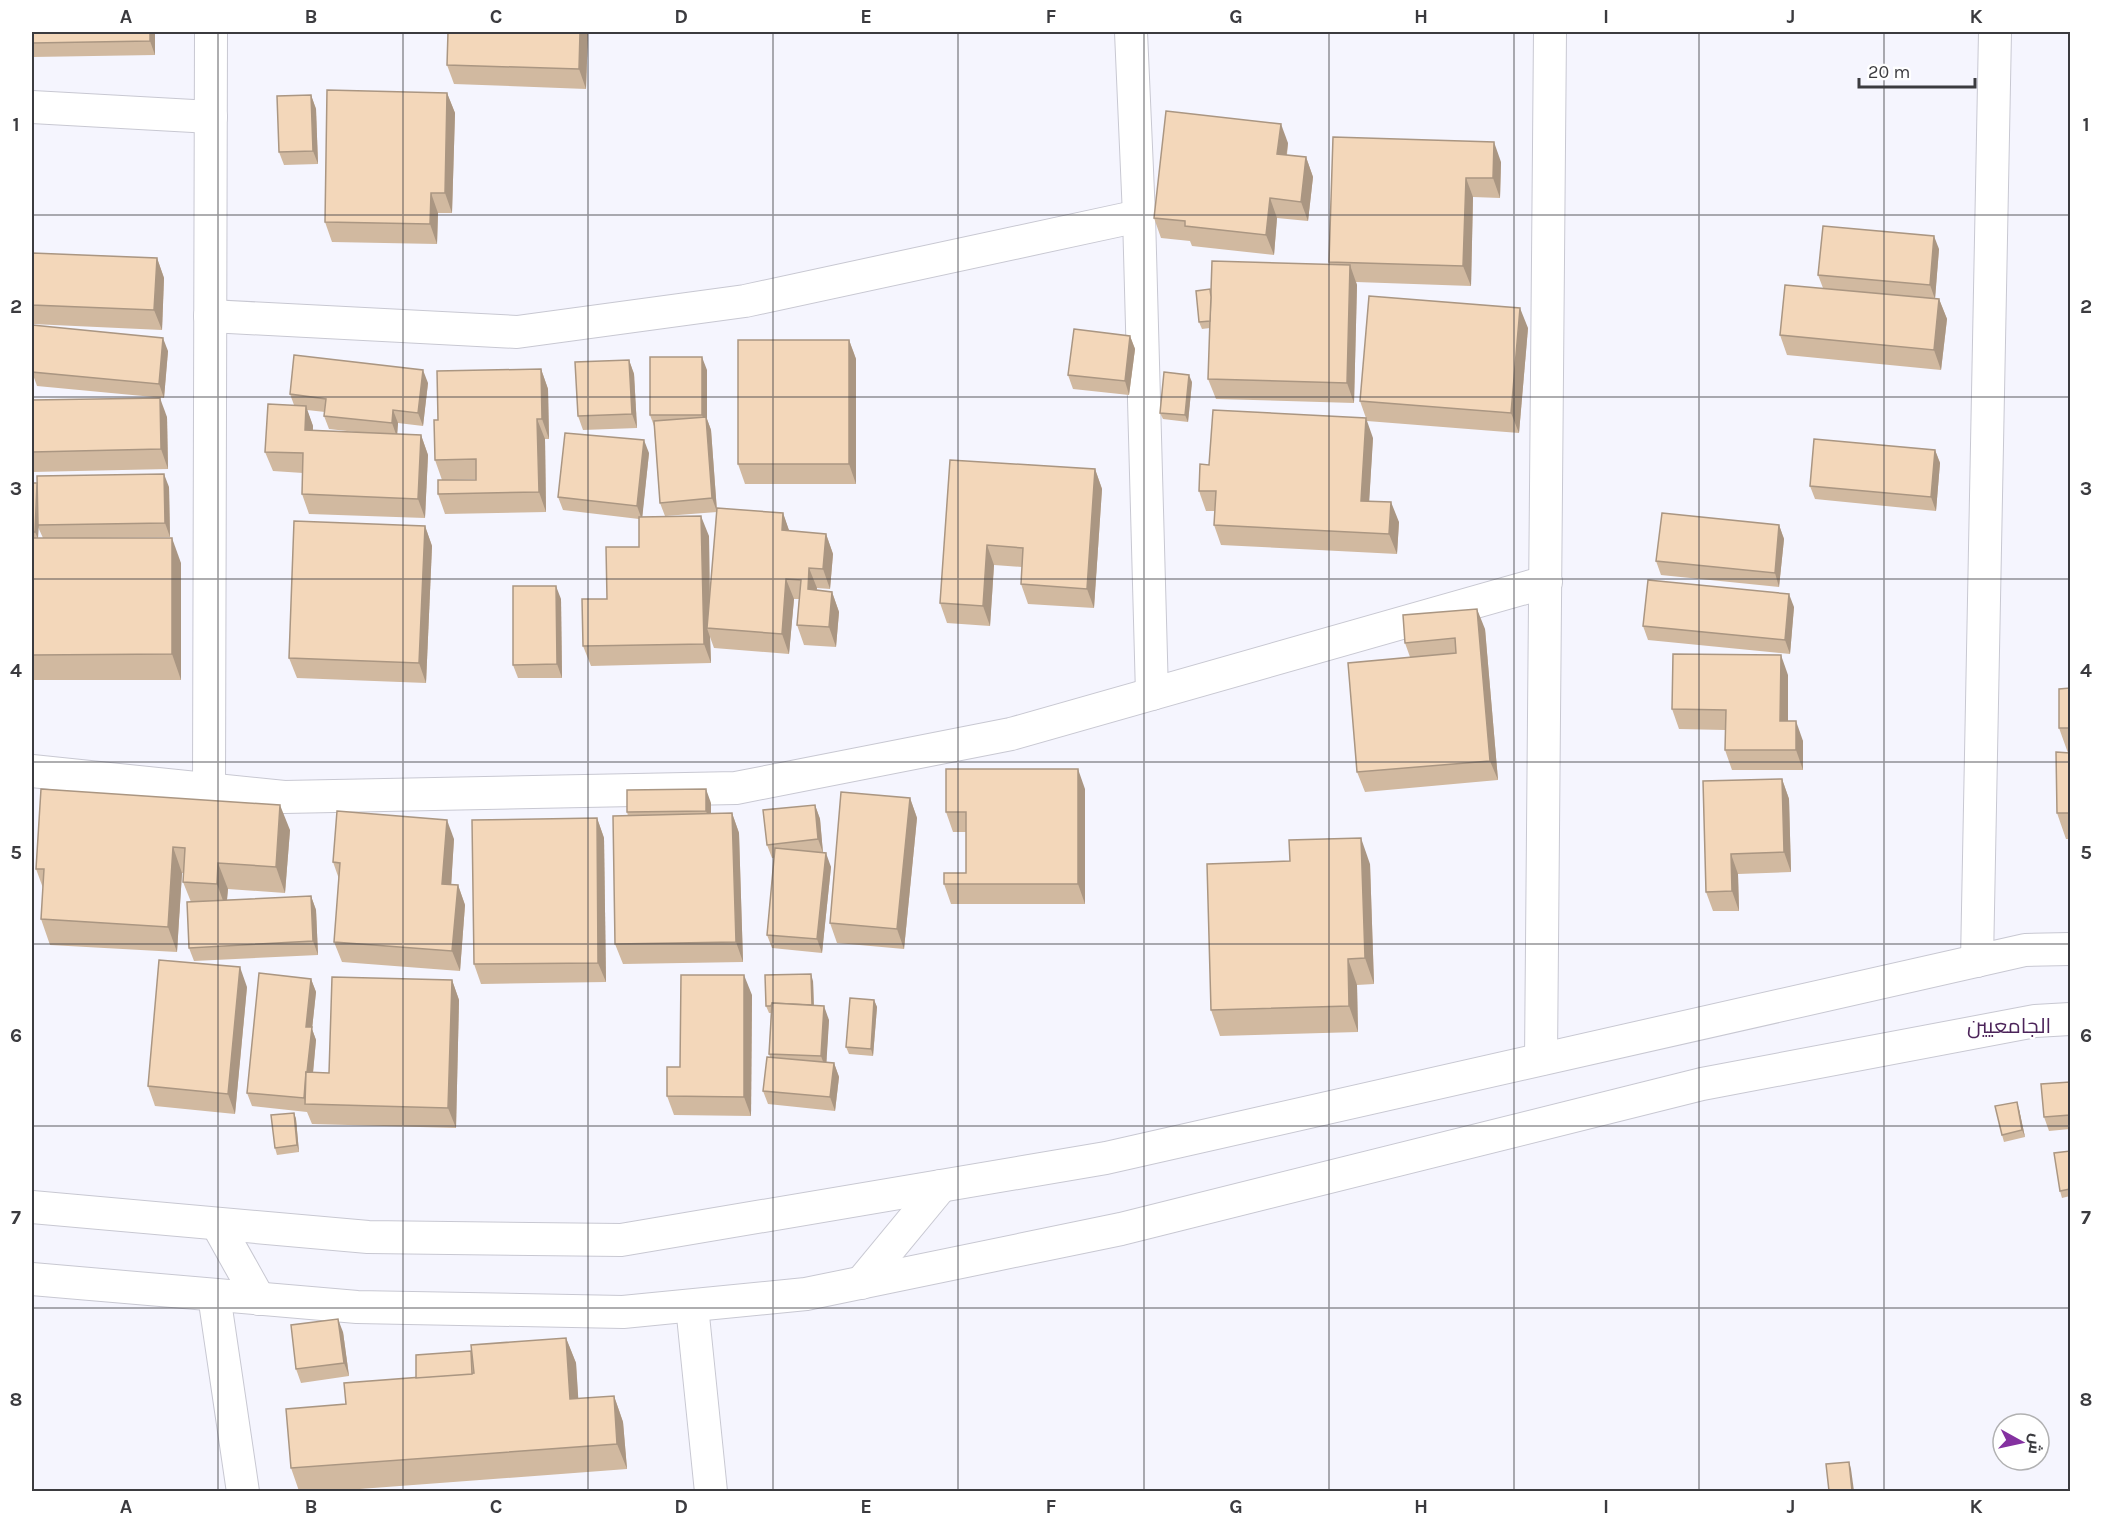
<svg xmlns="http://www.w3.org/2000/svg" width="2102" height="1523" font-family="Karla,Cairo,sans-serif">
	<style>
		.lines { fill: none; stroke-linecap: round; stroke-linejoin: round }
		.minor-casing { stroke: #c8c8d2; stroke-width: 34 }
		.minor { stroke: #fff; stroke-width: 32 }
		.wall { fill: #d1b9a0; fill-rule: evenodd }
		.shaded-wall { fill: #aa9682 }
		.building { fill: #f3d7ba; stroke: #aa9682; stroke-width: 1.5 }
		.grid { fill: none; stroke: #3b3b3f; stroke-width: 1.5; stroke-opacity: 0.55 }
		.labels { text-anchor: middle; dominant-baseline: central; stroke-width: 4.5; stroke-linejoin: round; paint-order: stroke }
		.neighbourhood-label { font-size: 21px; fill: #4c245a; stroke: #fff }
		.neatline { fill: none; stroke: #3b3b3f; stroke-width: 2 }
		.grid-label { font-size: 20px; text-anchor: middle; font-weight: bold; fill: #3b3b3f }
	</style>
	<rect width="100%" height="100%" fill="#f5f5fe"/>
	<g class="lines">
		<defs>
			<g id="minor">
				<path d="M1131,32l8,184 13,478"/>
				<path d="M32,107l179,10"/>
				<path d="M210,316l307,16 228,-31 394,-85"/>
				<path d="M32,771l252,26 452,-9 275,-54 535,-152"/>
				<path d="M209,790l2,-758"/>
				<path d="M1977,961l18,-929"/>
				<path d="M1541,1059l9,-1027"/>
				<path d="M32,1207l336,30 253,3 485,-82 919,-208 45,-1"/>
				<path d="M217,1224l42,75"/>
				<path d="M32,1279l325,28 266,5 183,-18 315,-65 581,-145 333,-63 35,-2"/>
				<path d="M861,1283l80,-97"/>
				<path d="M214,1295l29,197"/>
				<path d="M692,1306l19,186"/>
			</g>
		</defs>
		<!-- minor casing -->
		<use href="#minor" class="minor-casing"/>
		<!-- minor -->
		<use href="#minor" class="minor"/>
	</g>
	<!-- wall -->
	<g class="wall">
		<path d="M32,32h123v23l-123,2z"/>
		<path d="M588,32l-2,57 -132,-5 -7,-19z"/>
		<path d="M447,93l8,20 -3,100h-14l-1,31 -105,-2 -7,-20z"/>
		<path d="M311,95l5,14 2,55 -34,1 -5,-13z"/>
		<path d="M1333,137l168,25 -1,36 -27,-1 -2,89 -115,-4 1,3 -3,118 -138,-4 -8,-20 2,-51 -8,1 -3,-7 12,-30 118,-28v-2z"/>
		<path d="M1288,143l-1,12 19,2 7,20 -5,44 -31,-3 -3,37 -82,-9 -2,-5 -29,-3 -7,-20z"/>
		<path d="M1939,249l-4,50h4l8,20 -6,51 -154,-15 -7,-20 43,-47 -5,-13z"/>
		<path d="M32,253l125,5 7,20 -2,52 -130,-6z"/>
		<path d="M32,325l136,26 -4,47 -127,-12 -5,-14z"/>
		<path d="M1528,328l-9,105 -152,-12 -7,-20z"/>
		<path d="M1130,336l5,13 -6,46 -56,-6 -5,-14z"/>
		<path d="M849,340l7,19v125h-111l-7,-20z"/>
		<path d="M629,360l5,14 3,54 -54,2 -5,-14z"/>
		<path d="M541,369l7,20 1,50h-4l1,73 -101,2 -7,-20 38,-14v-1l-34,1 -7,-20 3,-40z"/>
		<path d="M707,370v49l4,11 6,81 66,2 6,18 37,3 7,20 -3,35 -13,-1 -1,2 16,2 7,20 -3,35 -32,-2 -7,-20 2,-26h-5l-5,55 -75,-6 -4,-11 1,26 -120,3 -8,-20 24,-47 32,-52v-28l-76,-9 -5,-13 91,-44 -7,64 67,19 1,62 7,-86 -52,4 -5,-13 -6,-77 -4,-11z"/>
		<path d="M1192,382l-4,40 -25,-3 -3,-6z"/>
		<path d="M428,383l-5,43 -25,-3 -1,11 24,1 7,20 -3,63 -116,-4 -7,-20 1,-21 -30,-2 -8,-19 29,-47 -4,-11zM307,410l18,2 -1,4 5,13 27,3 -43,-1v-5z"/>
		<path d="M32,400l135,17 1,52 -136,3z"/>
		<path d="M1373,438l-4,63 30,21 -2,32 -176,-9 -7,-20 1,-14h-9l-7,-20z"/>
		<path d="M1935,450l5,13 -4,48 -121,-12 -5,-13z"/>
		<path d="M950,460l145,9 7,20 -8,119 -66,-4 -7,-20 1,-17 -28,-2 -4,61 -43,-3 -7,-20z"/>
		<path d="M32,483l137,4 1,50 -84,1 95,25v117h-149zM38,527l5,11h-5z"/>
		<path d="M1779,525l5,14 -5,48 -118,-12 -5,-14z"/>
		<path d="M425,526l7,20 -6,137 -129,-5 -8,-20z"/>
		<path d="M561,599l1,79h-44l-5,-13z"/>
		<path d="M1794,607l-4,47 -142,-14 -5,-14z"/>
		<path d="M1485,629l13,151 -133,12 -8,-20 53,-115 -5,-14z"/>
		<path d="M1788,675v46l15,20v29h-71l-7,-20v-20l-46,-1 -7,-20z"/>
		<path d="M2070,688v151h-4l-9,-26 11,-60 -9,-25z"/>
		<path d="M1782,779l7,20 2,73 -53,2 1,37h-26l-7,-19 -3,-111z"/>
		<path d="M41,789l249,41 -5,63 -57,-4 -1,11 84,-4 5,14 2,45 -124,6 -5,-13 2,-46 -8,-20 1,-9h-2l-5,79 -127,-7 -9,-26 2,-31 -7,-19z"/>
		<path d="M1085,789v115h-134l-7,-20 22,-11v-41h-13l-7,-20z"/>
		<path d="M910,798l7,20 -13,131 -67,-6 -7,-20z"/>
		<path d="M711,803v11l21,-1 7,20 4,129 -120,2 -8,-20 13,-128 -1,-4z"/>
		<path d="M815,805l5,14 3,34 8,14 -9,86 -50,-5 -5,-13 7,-77h-2l-5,-13z"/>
		<path d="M597,818l7,20 2,144 -125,2 -7,-20z"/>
		<path d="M454,839l-3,46h7l7,20 -5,66 -118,-9 -8,-20 5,-63 -6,-17z"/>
		<path d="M1370,864l4,120 -17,1 1,47 -138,4 -9,-26z"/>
		<path d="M311,979l5,13 -4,37 4,11 -3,33h16l123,-93 7,20 -3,128 -144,-4 -5,-12 -55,-6 -5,-13z"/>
		<path d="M813,981l1,25 15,14 -3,43h8l5,14 -4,34 -67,-7 -5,-13 7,-34 -1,-3 2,-41h-2l-3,-7z"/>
		<path d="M247,987l-12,127 -80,-8 -7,-20z"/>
		<path d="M752,995l-1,121 -77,-1 -7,-19 13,-29z"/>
		<path d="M874,1000l3,7 -4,49 -24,-2 -3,-7z"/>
		<path d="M2070,1082v47l-21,2 -5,-14z"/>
		<path d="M2019,1109l6,28 -21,5 -2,-7z"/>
		<path d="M294,1113l2,6 3,33 -22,3 -2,-7z"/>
		<path d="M2070,1151v45l-8,2 -2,-7z"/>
		<path d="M343,1332l6,44 -48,7 -5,-14z"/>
		<path d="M566,1338l10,25 2,36 36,-3 9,26 4,47 -294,22h-34l-8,-23 125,-90 55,-27z"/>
	</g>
	<!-- shaded-wall -->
	<g class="shaded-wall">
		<path d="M150,32h5v23l-5,-14z"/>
		<path d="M580,32h8l-2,57 -7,-20z"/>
		<path d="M447,93l8,20 -3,100 -7,-20z"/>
		<path d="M311,95l5,14 2,55 -5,-13z"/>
		<path d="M1281,124l7,19 -4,31 -7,-20z"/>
		<path d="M1494,142l7,20 -1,36 -7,-20z"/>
		<path d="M1306,157l7,20 -5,44 -7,-19z"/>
		<path d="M1466,178l7,19 -2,89 -8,-20z"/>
		<path d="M431,193l7,20 -1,31 -7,-20z"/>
		<path d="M1270,198l7,20 -3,37 -8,-20z"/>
		<path d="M1934,236l5,13 -4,50 -5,-14z"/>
		<path d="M157,258l7,20 -2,52 -8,-20z"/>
		<path d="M1350,265l7,20 -3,118 -7,-20z"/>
		<path d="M1939,299l8,20 -6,51 -7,-20z"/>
		<path d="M1520,308l8,20 -9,105 -8,-20z"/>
		<path d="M1130,336l5,13 -6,46 -4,-14z"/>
		<path d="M163,338l5,13 -4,47 -5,-14z"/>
		<path d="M849,340l7,19v125l-7,-20z"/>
		<path d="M702,357l5,13v49l4,11 6,82 -5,-14 -5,-69 -5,-14z"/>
		<path d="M629,360l5,14 3,54 -5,-14z"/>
		<path d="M541,369l7,20 1,50 -7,-20z"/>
		<path d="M423,370l5,13 -5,43 -5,-13z"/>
		<path d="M1189,375l3,7 -4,40 -3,-7z"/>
		<path d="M160,398l7,19 1,52 -7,-20z"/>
		<path d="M306,406l7,20 -1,24 -7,-20z"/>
		<path d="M393,410l5,13 -1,14 -5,-14z"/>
		<path d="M1366,418l7,20 -5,83 -7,-20z"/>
		<path d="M537,419l8,20 1,73 -7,-20z"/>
		<path d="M421,435l7,20 -3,63 -7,-19z"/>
		<path d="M644,440l5,13 -7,67 -5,-14z"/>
		<path d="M1935,450l5,13 -4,48 -5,-14z"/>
		<path d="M1095,469l7,20 -8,119 -7,-19z"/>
		<path d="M164,474l5,13 1,50 -5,-14z"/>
		<path d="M38,483l3,7 -3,49 -3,-7z"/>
		<path d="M1391,502l8,20 -2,32 -8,-20z"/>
		<path d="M783,513l7,20 -8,-3z"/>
		<path d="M701,516l8,20 1,92h-3l3,9 1,26 -7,-19z"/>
		<path d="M1779,525l5,14 -5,48 -4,-14z"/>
		<path d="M425,526l7,20 -6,137 -7,-20z"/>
		<path d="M826,534l7,20 -3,35 -7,-20z"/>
		<path d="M172,538l9,25v117l-9,-26z"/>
		<path d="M987,545l7,20 -4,61 -7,-20z"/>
		<path d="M809,568l8,20 -2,21 -7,-20z"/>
		<path d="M786,579l8,20 -5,55 -7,-20z"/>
		<path d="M556,586l5,13 1,79 -5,-14z"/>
		<path d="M832,592l7,20 -3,35 -7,-20z"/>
		<path d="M1789,594l5,13 -4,47 -5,-14z"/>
		<path d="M1477,609l8,20 13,151 -8,-19z"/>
		<path d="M1781,655l7,20v66l-8,-20z"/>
		<path d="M1796,721l7,20v29l-7,-20z"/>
		<path d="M1078,769l7,20v115l-7,-20z"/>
		<path d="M1782,779l7,20 2,73 -7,-20z"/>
		<path d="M706,789l5,14v22l-5,-14z"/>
		<path d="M910,798l7,20 -13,131 -7,-20z"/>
		<path d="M280,805l10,25 -5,63 -9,-26z"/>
		<path d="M815,805l5,14 3,34 -5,-14z"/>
		<path d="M732,813l7,20 4,129 -7,-20z"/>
		<path d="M597,818l7,20 2,144 -8,-19z"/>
		<path d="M447,820l7,19 -4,65 -8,-20z"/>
		<path d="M1361,838l9,26 4,120 -9,-26z"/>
		<path d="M173,847l9,26 -5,79 -9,-25z"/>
		<path d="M826,853l5,14 -9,86 -5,-14z"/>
		<path d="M1731,854l7,20 1,37 -7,-20z"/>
		<path d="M218,863l10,26 -2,20 -9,-25z"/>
		<path d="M458,885l7,20 -5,66 -8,-20z"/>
		<path d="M311,896l5,14 2,45 -5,-14z"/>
		<path d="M1348,959l9,26 1,47 -9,-26z"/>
		<path d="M240,967l7,20 -12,127 -7,-20z"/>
		<path d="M811,974l2,7 1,31 -2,-7z"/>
		<path d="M744,975l8,20 -1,121 -7,-19z"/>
		<path d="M311,979l5,13 -4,37 4,11 -6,64h-4l-2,-6 2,-71z"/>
		<path d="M452,980l7,20 -3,128 -8,-20z"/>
		<path d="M874,1000l3,7 -4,49 -2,-7z"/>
		<path d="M824,1006l5,14 -3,50 -5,-14z"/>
		<path d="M834,1063l5,14 -4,34 -5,-14z"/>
		<path d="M2017,1102l2,7 6,28 -3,-7z"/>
		<path d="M294,1113l2,6 3,33 -2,-7z"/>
		<path d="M338,1319l5,13 6,44 -5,-13z"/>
		<path d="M566,1338l10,25 4,62 -10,-26z"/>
		<path d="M614,1396l9,26 4,47 -10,-25z"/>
		<path d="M1849,1462l2,7 3,22h-2z"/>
	</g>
	<!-- building -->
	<g class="building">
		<path d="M32,32h118v9l-118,2z"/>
		<path d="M448,32h132l-1,37 -132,-4z"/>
		<path d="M327,90l120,3 -2,100h-14l-1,31 -105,-2z"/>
		<path d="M311,95l2,56 -34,1 -2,-56z"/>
		<path d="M1166,111l115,13 -4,30 29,3 -5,45 -31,-4 -4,37 -81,-9v-5l-31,-3z"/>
		<path d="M1333,137l161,5 -1,36h-27l-3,88 -134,-4z"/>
		<path d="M1823,226l111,10 -4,49 -112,-10z"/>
		<path d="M32,253l125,5 -3,52 -122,-5z"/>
		<path d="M1212,261l138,4 -3,118 -139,-4z"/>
		<path d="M1785,285l154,14 -5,51 -154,-15z"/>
		<path d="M1210,289l1,8 -1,24 -11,1 -3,-31z"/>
		<path d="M1369,296l151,12 -9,105 -151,-12z"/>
		<path d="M32,325l131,13 -4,46 -127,-12 1,-14h-1z"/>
		<path d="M1074,329l56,7 -5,45 -57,-6z"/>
		<rect x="738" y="340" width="111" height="124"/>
		<path d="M294,355l129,15 -5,43 -25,-3 -1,13 -68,-7 2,-17 -36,-5z"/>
		<rect x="650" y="357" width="52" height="58"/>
		<path d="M629,360l3,54 -54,2 -3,-54z"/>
		<path d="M541,369l1,50h-5l2,73 -101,2v-14h38v-21l-41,1 -1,-40h4l-1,-49z"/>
		<path d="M1164,372l25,3 -4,40 -25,-2z"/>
		<path d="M160,398l1,51 -129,3v-52z"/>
		<path d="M268,404l38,2 -1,24 116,5 -3,64 -116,-5 1,-41 -38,-1z"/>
		<path d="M1213,410l153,8 -5,83 30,1 -2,32 -175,-9 2,-34h-17l1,-27 9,1z"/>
		<path d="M706,417l6,81 -52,5 -6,-82z"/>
		<path d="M565,433l79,7 -7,66 -79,-9z"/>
		<path d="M1814,439l121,11 -4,47 -121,-11z"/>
		<path d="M950,460l145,9 -8,120 -66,-5 2,-36 -36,-3 -4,61 -43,-3z"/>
		<path d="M164,474l1,49 -127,2 -1,-49z"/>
		<path d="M32,483h5l-2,49h-3z"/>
		<path d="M717,508l66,5 -1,17 44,4 -3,35 -14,-1 -1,21 24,3 -3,35 -32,-2 4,-45 -15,-1 -4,55 -75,-6z"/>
		<path d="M1662,513l117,12 -4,48 -119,-12z"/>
		<path d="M701,516l3,128 -121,2 -1,-47h25l-1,-52h33v-30z"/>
		<path d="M294,521l131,5 -6,137 -130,-5z"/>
		<path d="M32,538h140v116l-140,1z"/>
		<path d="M1648,580l141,14 -4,46 -142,-14z"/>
		<path d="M513,586h43l1,78 -44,1z"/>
		<path d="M1477,609l13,152 -133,11 -9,-109 108,-10 -1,-15 -50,5 -2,-28z"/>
		<path d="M1673,654l108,1 -1,66h16v29h-71l1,-40 -54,-1z"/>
		<path d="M2070,688v40h-11v-39z"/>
		<path d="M2056,752l14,1v60h-13z"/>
		<path d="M946,769h132v115h-134v-11h22v-61h-20z"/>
		<path d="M1782,779l2,73 -53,2 1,37 -26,1 -3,-111z"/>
		<path d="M41,789l239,16 -4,62 -58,-4 -1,21 -34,-2 2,-34 -12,-1 -5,80 -127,-8 3,-50h-8z"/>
		<path d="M706,789v22l-79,1v-22z"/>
		<path d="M841,792l69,6 -13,131 -67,-6z"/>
		<path d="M815,805l3,34 -51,6 -4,-35z"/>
		<path d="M337,811l110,9 -5,64 16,1 -6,66 -118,-9 6,-79 -7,-1z"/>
		<path d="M732,813l4,129 -121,2 -2,-128z"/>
		<path d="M597,818l1,145 -124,1 -2,-144z"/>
		<path d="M1361,838l4,120 -17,1 1,47 -138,4 -4,-146 83,-3 -1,-21z"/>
		<path d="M775,848l51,5 -9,86 -50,-4z"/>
		<path d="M311,896l2,45 -124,7 -2,-46z"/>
		<path d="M159,960l81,7 -12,127 -80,-8z"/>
		<path d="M259,973l52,6 -5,48h6l-5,45h-1l-2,26 -57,-5z"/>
		<path d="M811,974l1,31 -40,-2 -1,3h-5l-1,-31z"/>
		<path d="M681,975h63v122l-77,-1v-29h13z"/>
		<path d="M332,977l120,3 -4,128 -143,-4 1,-32 23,1z"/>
		<path d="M850,998l24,2 -3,49 -25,-2z"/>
		<path d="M772,1003l52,3 -3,50 -52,-2z"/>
		<path d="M767,1057l67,6 -4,34 -67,-6z"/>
		<path d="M2070,1082v33l-26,2 -3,-33z"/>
		<path d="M2017,1102l5,28 -20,5 -7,-29z"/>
		<path d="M294,1113l3,32 -22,3 -4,-33z"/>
		<path d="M2070,1151v38l-10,2 -6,-38z"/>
		<path d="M338,1319l6,44 -48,6 -5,-44z"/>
		<path d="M566,1338l4,61 44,-3 3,48 -326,24 -5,-59 60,-5 -2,-21 130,-10 -3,-28z"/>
		<path d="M471,1351l1,23 -56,4v-23z"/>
		<path d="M1849,1462l3,29h-23l-3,-27z"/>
	</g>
	<!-- grid -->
	<path class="grid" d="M218,32v1460M403,32v1460M588,32v1460M773,32v1460M958,32v1460M1144,32v1460M1329,32v1460M1514,32v1460M1699,32v1460M1884,32v1460M32,215h2038M32,397h2038M32,579h2038M32,762h2038M32,944h2038M32,1126h2038M32,1308h2038"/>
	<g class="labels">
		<!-- neighbourhood labels -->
		<g class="neighbourhood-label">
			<text x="2009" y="1026">الجامعيين</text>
		</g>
	</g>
	<!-- border -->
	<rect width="2102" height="1523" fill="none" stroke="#ffffff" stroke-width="66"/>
	<!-- north arrow -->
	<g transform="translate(2021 1442) rotate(98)"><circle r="28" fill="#ffffff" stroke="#b1b1b2" stroke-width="1.5"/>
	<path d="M0-4.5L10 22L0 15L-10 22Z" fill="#8431a0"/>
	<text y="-9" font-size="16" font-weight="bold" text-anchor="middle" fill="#3b3b3f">ش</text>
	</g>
	<!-- scale -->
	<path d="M1859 78v9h116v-9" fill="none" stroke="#3b3b3f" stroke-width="3"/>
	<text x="1868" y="78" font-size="18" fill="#3b3b3f" stroke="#ffffff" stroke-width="4.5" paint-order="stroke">20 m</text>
	<rect x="33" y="33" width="2036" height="1457" class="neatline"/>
	<g class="grid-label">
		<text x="126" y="23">A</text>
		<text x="311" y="23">B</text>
		<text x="496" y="23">C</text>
		<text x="681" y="23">D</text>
		<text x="866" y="23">E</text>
		<text x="1051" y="23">F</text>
		<text x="1236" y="23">G</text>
		<text x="1421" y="23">H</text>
		<text x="1606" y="23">I</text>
		<text x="1791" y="23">J</text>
		<text x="1976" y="23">K</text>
		<text x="16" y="131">1</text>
		<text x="2086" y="131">1</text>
		<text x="16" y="313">2</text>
		<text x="2086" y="313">2</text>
		<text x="16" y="495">3</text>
		<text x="2086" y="495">3</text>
		<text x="16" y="677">4</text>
		<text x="2086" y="677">4</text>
		<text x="16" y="859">5</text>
		<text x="2086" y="859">5</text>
		<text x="16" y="1042">6</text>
		<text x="2086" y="1042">6</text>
		<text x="16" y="1224">7</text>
		<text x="2086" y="1224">7</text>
		<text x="16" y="1406">8</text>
		<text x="2086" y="1406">8</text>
		<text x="126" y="1513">A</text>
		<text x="311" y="1513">B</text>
		<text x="496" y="1513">C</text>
		<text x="681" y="1513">D</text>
		<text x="866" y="1513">E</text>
		<text x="1051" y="1513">F</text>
		<text x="1236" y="1513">G</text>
		<text x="1421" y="1513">H</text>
		<text x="1606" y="1513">I</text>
		<text x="1791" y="1513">J</text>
		<text x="1976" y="1513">K</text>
	</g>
</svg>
